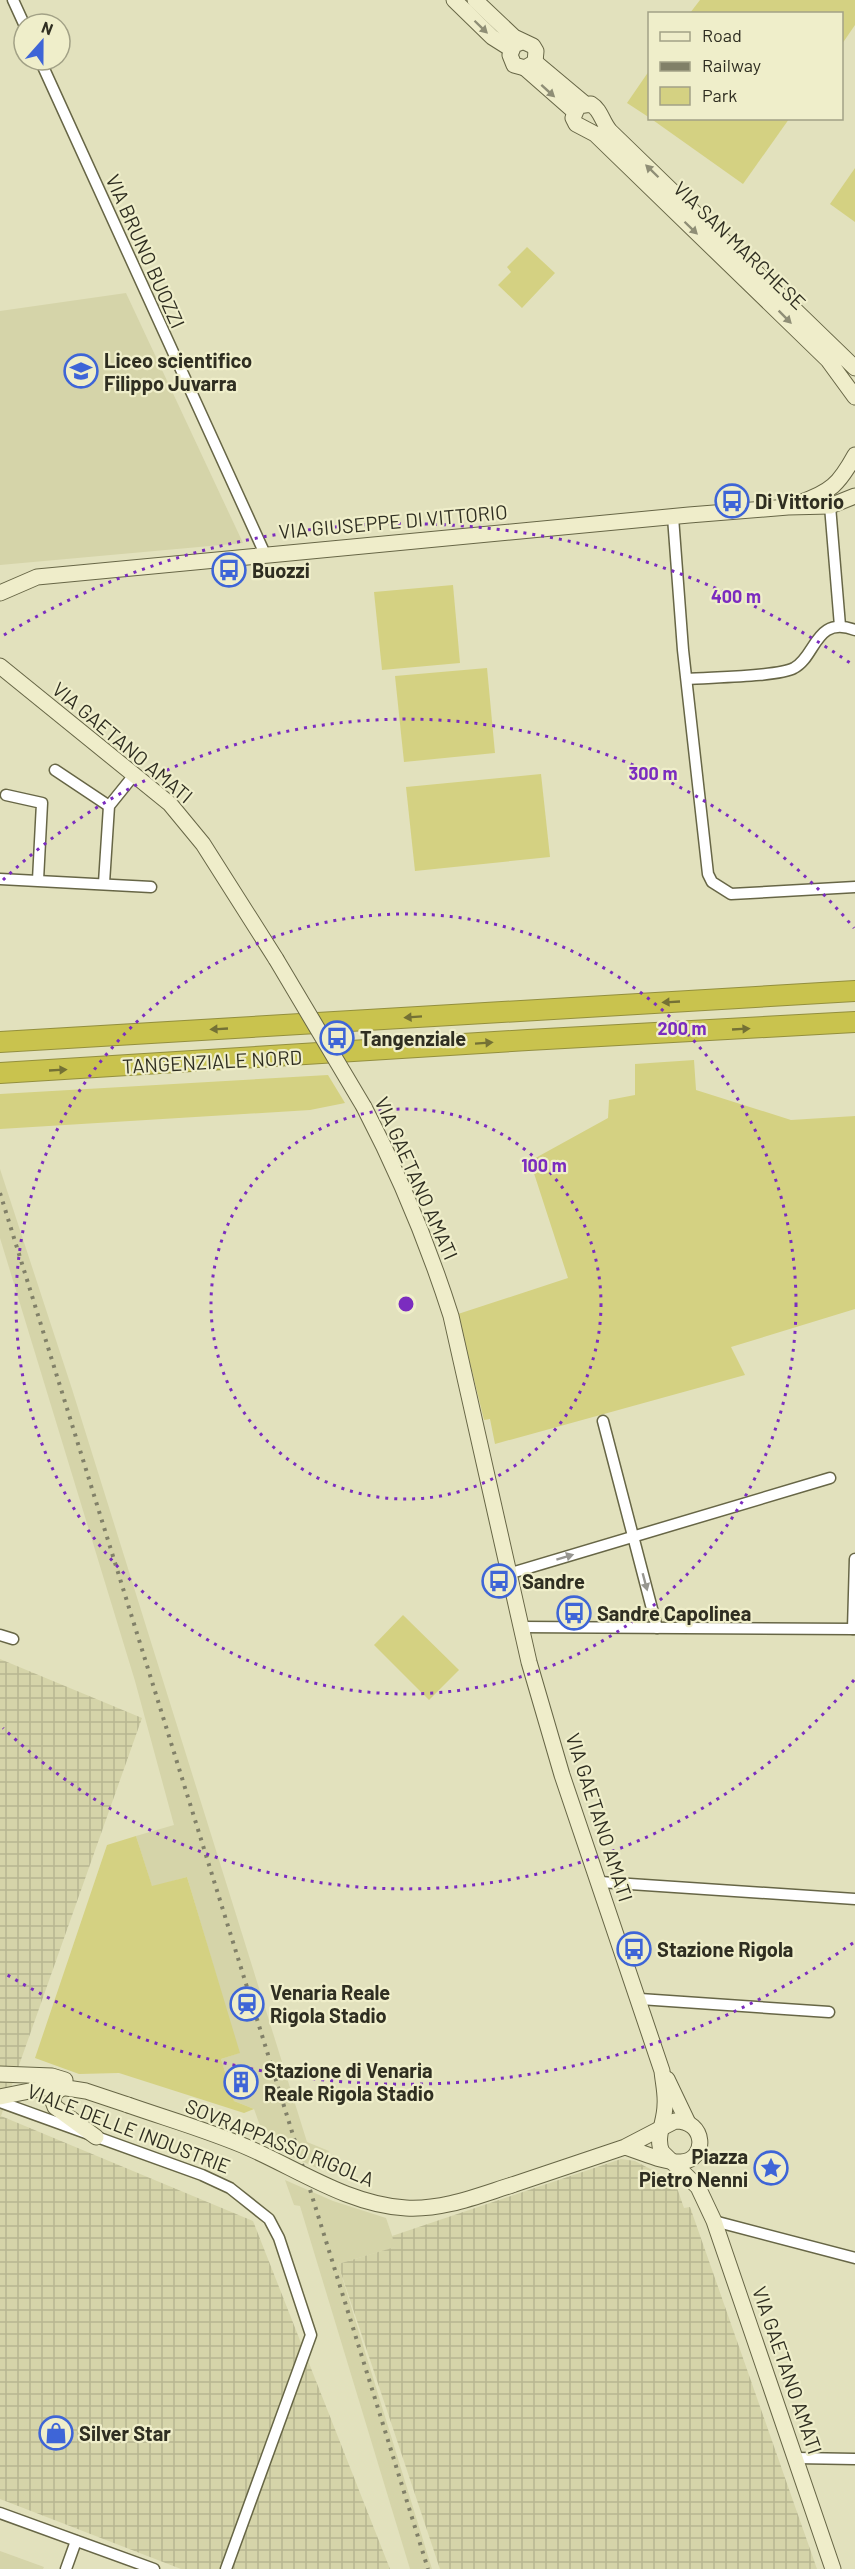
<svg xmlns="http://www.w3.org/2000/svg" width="855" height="2569" font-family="Barlow,sans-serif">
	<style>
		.built { fill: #d5d4a9 }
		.industrial { fill: url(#industrial-grid) }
		.green { fill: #d4d182 }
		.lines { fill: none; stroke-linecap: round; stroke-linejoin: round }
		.street-casing { stroke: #676646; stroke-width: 13 }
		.secondary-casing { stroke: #676646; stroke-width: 17 }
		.highway-casing { stroke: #938f3e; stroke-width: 22 }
		.street { stroke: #fff; stroke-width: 10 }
		.secondary { stroke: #efedca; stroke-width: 15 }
		.highway { stroke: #c9c34e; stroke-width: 20 }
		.rail { stroke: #818068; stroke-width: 4; stroke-dasharray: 3 6; stroke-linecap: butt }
		.secondary-bridge-casing { stroke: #676646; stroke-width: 17; stroke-linecap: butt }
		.secondary-bridge { stroke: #efedca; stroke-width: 15 }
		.oneway { fill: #8f8e76 }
		.oneway2 { fill: #747135 }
		.oneway3 { fill: #979690 }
		.ring { fill: none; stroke: #7b2cbf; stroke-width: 3; stroke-dasharray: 3 6 }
		.labels { text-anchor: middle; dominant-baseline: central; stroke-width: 4.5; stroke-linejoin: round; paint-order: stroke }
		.street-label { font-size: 20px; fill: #2f2e21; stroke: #efeeca }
		.poi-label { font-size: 20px; font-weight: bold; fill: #2f2e21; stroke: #efeeca; text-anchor: start }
		.centre { fill: #7b2cbf; stroke: #efeeca; stroke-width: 3 }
		.ring-label { font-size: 18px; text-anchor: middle; font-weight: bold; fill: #7b2cbf; stroke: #efeeca; stroke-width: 4.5; stroke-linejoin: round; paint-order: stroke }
	</style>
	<defs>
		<pattern id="industrial-grid" width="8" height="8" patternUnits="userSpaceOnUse" patternTransform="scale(1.5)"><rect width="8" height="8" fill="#d5d4a9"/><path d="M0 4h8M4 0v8" fill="none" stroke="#b7b691"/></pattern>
	</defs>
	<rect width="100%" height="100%" fill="#e2e1bd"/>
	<!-- built -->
	<g class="built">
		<path d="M126,293l117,250 -243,22v-254z"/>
		<path d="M0,1169l72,220 235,753 22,9 -8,19 -54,-25 -13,-36 -20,-8 -13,-42 18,-6 -52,-176 -35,10 -16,-51 38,-11 -39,-144 -135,-443z"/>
		<path d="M285,2180l48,21 53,17 10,29 -58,17 94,305h-22l-110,-363 -6,-1z"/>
		<path d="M0,2551l44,16 -1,2h-43z"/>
	</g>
	<!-- industrial -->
	<g class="industrial">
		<path d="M0,1659l142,59 -141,398 252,105 137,348h-209l-181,-70z"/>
		<path d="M621,2159l14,2 40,21 9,26 6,-1 127,362h-377l-102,-305 57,-17 -3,-11z"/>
	</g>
	<!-- green -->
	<g class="green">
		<path d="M700,0h155v25l-13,19v-30l-152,-1z"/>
		<path d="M649,71l1,47 -23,-15z"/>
		<path d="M650,118h139v1l-46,65z"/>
		<path d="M855,168v54l-25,-18z"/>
		<path d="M527,247l28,26 -33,35 -24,-23 13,-13 -4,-5z"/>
		<path d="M453,585l7,78 -78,7 -8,-78z"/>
		<path d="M487,668l8,85 -91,9 -9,-86z"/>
		<path d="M541,774l9,83 -135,14 -9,-84z"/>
		<path d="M694,1060l2,30 95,30 64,-4v193l-124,38 14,28 -250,69 -5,-25 -6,1 -26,-106 110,-36 -38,-117 78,-43 1,-18 26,-5v-31z"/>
		<path d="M328,1075l17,28 -35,7 -310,19v-35z"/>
		<path d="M403,1615l56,55 -30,30 -55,-55z"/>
		<path d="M136,1836l16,50 35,-9 53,176 -19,6 13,42 20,8 -10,4 -125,-40 -40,1 -44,-16 72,-213z"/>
	</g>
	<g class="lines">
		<defs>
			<g id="street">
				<path d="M13,0l11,24"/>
				<path d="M40,60l225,494"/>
				<path d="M830,506l10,120"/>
				<path d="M673,517l10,133 25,224 4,8 19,12 124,-7"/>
				<path d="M687,679c22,-2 91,-2 107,-11 22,-11 21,-53 61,-38"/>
				<path d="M55,770l54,36"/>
				<path d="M6,795l36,8 -4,77"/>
				<path d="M0,879l151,8"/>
				<path d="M104,883l5,-77 25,-31"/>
				<path d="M603,1421l54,207"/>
				<path d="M508,1574l322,-96"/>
				<path d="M520,1627l335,2"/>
				<path d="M853,1629l2,-70"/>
				<path d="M0,1635l13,4"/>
				<path d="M600,1882l255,17"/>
				<path d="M640,1999l189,13"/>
				<path d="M0,2102l202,73 28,13 39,31 10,19 32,97 -85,234"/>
				<path d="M714,2221l141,37"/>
				<path d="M796,2458l59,1"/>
				<path d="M0,2513l154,56"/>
				<path d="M66,2569l10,-28"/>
			</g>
			<g id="secondary">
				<path d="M454,0l38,37 19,12"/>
				<path d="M475,0l39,37 19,9 3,5 -1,11 -10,6 -11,-3 -4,-10 4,-10 8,-3"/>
				<path d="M535,62l49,41"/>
				<path d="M525,68l49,43"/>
				<path d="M855,368l-245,-237c-8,-9 -9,-21 -19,-27l-13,2 -5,12 3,6 19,10 233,226 27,37"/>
				<path d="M799,503c32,-11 40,-19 56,-48"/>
				<path d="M0,593l37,-16 652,-62 99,-8 42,-1 25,-10"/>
				<path d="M0,666l170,138 33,40 73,115"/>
				<path d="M364,1107c35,67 64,137 87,209l78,346 33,113 100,296c1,11 4,23 3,34 0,17 -10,32 -3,47l36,35 16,34 119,348"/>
				<path d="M0,2074l52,2 13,4"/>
				<path d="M667,2079l21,44"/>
				<path d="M65,2087c-10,4 -15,10 -10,20l41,30"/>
				<path d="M0,2097l54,-11 32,5 42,14"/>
				<path d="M512,2185l113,-38 50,-26c31,-1 33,39 6,41 -17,1 -39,-10 -56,-15"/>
			</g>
			<g id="highway">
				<path d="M0,1042l855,-51"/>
				<path d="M0,1073l528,-33 327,-18"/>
			</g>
		</defs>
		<!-- street casing -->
		<use href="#street" class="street-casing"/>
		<!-- secondary casing -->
		<use href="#secondary" class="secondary-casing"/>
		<!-- highway casing -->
		<use href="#highway" class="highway-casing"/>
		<!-- street -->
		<use href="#street" class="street"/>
		<!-- secondary -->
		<use href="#secondary" class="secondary"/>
		<!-- highway -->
		<use href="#highway" class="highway"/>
		<!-- rail -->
		<path class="rail" d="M0,1193l428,1376"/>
		<defs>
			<g id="secondary-bridge">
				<path d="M276,959l88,148"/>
				<path d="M128,2105c40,14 82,26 121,43 50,22 101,57 157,60 37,2 71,-12 106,-23"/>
			</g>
		</defs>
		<!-- secondary-bridge casing -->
		<use href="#secondary-bridge" class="secondary-bridge-casing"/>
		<!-- secondary-bridge -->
		<use href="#secondary-bridge" class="secondary-bridge"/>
	</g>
	<!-- one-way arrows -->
	<defs><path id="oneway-solid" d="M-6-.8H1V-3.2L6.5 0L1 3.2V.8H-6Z" transform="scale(1.5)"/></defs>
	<g class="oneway">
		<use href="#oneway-solid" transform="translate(481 27) rotate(44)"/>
		<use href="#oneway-solid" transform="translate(548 91) rotate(42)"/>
		<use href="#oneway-solid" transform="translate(652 171) rotate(-136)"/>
		<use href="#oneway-solid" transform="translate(691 228) rotate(44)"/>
		<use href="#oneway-solid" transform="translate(785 317) rotate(45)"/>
	</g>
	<g class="oneway2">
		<use href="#oneway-solid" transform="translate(671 1002) rotate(177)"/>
		<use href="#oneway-solid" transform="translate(413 1017) rotate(176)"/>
		<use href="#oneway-solid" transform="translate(219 1029) rotate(177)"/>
		<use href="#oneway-solid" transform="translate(741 1029) rotate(-3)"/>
		<use href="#oneway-solid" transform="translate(484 1043) rotate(-4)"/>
		<use href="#oneway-solid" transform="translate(58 1070) rotate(-3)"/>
	</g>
	<g class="oneway3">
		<use href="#oneway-solid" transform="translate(565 1557) rotate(-17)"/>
		<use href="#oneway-solid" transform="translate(645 1582) rotate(75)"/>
	</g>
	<!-- distance rings -->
	<g class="ring">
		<circle cx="406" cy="1304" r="195"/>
		<circle cx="406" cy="1304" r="390"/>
		<path d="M854 1680A585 585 0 0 1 3 1728M3 880A585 585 0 0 1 854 928"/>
		<path d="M853 1943A780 780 0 0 1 4 1973M4 635A780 780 0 0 1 853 665"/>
	</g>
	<!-- icons -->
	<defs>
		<symbol id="school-ring" viewBox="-11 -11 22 22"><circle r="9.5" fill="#efeeca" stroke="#3e65d7" stroke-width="1.5"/><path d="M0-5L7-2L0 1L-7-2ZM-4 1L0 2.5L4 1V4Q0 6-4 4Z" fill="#3e65d7"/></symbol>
		<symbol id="bus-ring" viewBox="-11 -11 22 22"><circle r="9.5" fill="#efeeca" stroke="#3e65d7" stroke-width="1.5"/><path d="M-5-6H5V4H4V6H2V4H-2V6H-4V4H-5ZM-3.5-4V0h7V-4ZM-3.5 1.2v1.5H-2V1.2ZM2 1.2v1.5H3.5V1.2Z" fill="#3e65d7"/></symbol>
		<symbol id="station-ring" viewBox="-11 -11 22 22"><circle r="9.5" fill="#efeeca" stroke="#3e65d7" stroke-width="1.5"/><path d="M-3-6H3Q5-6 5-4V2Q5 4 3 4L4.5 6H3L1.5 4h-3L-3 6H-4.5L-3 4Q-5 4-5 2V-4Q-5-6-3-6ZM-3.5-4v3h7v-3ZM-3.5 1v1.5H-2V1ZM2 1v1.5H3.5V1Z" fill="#3e65d7"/></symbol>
		<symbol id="building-ring" viewBox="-11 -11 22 22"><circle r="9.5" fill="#efeeca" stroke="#3e65d7" stroke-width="1.5"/><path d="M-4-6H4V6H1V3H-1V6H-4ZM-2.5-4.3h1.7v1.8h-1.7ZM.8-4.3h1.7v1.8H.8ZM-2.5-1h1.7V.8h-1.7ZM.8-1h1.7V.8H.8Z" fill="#3e65d7"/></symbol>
		<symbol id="sight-ring" viewBox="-11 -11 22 22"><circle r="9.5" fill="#efeeca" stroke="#3e65d7" stroke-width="1.5"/><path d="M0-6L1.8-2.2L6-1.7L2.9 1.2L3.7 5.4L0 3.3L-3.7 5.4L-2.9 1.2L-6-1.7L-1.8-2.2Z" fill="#3e65d7"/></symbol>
		<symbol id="shop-ring" viewBox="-11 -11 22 22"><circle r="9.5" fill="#efeeca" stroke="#3e65d7" stroke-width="1.5"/><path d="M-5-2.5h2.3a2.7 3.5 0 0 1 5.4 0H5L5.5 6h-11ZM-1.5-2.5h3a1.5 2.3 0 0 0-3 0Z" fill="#3e65d7"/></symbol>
	</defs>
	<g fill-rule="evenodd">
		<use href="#school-ring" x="62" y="352" width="38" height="38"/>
		<use href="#bus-ring" x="713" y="482" width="38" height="38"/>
		<use href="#bus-ring" x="210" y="551" width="38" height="38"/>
		<use href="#bus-ring" x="318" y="1019" width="38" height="38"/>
		<use href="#bus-ring" x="480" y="1562" width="38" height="38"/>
		<use href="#bus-ring" x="555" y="1594" width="38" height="38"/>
		<use href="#bus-ring" x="615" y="1930" width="38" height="38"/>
		<use href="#station-ring" x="228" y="1985" width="38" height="38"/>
		<use href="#building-ring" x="222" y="2063" width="38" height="38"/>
		<use href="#sight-ring" x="752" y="2149" width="38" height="38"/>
		<use href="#shop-ring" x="37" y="2414" width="38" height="38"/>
	</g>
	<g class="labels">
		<!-- street labels -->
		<g class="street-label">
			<text transform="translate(740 245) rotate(44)">VIA SAN MARCHESE</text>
			<text transform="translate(146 251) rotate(66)">VIA BRUNO BUOZZI</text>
			<text transform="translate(393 521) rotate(-5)">VIA GIUSEPPE DI VITTORIO</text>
			<text transform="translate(123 742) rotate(40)">VIA GAETANO AMATI</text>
			<text transform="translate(212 1061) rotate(-3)">TANGENZIALE NORD</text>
			<text transform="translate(417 1178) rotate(66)">VIA GAETANO AMATI</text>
			<text transform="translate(600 1817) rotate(72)">VIA GAETANO AMATI</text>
			<text transform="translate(129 2128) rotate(21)">VIALE DELLE INDUSTRIE</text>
			<text transform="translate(280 2142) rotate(22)">SOVRAPPASSO RIGOLA</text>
			<text transform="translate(788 2370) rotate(71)">VIA GAETANO AMATI</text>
		</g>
		<!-- poi labels -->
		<g class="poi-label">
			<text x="104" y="360">Liceo scientifico<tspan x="104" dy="23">Filippo Juvarra</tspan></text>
			<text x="755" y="501">Di Vittorio</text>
			<text x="252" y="570">Buozzi</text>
			<text x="360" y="1038">Tangenziale</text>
			<text x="522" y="1581">Sandre</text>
			<text x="597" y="1613">Sandre Capolinea</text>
			<text x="657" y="1949">Stazione Rigola</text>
			<text x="270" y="1992">Venaria Reale<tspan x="270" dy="23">Rigola Stadio</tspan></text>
			<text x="264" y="2070">Stazione di Venaria<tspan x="264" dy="23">Reale Rigola Stadio</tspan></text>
			<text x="748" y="2156" text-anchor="end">Piazza<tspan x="748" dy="23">Pietro Nenni</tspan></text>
			<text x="79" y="2433">Silver Star</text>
		</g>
	</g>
	<circle cx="406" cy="1304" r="9" class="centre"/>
	<g class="ring-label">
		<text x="736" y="603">400 m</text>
		<text x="653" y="780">300 m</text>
		<text x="682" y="1035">200 m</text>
		<text x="544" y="1172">100 m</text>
	</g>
	<!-- legend -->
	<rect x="648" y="12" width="195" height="108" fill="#efeeca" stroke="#a2a186" stroke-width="1.5"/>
	<rect x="660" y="32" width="30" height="9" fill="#efedca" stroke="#a2a186" stroke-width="1.5"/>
	<text x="702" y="42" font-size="18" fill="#2f2e21">Road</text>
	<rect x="660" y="62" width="30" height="9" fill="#818068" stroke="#a2a186" stroke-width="1.5"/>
	<text x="702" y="72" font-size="18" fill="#2f2e21">Railway</text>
	<rect x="660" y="87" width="30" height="18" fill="#d4d182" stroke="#a2a186" stroke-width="1.5"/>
	<text x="702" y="102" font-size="18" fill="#2f2e21">Park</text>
	<!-- north arrow -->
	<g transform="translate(42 42) rotate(21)"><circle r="28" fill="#efeeca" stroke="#a2a186" stroke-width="1.5"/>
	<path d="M0-4.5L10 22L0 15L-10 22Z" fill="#3e65d7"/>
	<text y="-9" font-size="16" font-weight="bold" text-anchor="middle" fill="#2f2e21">N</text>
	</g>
</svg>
